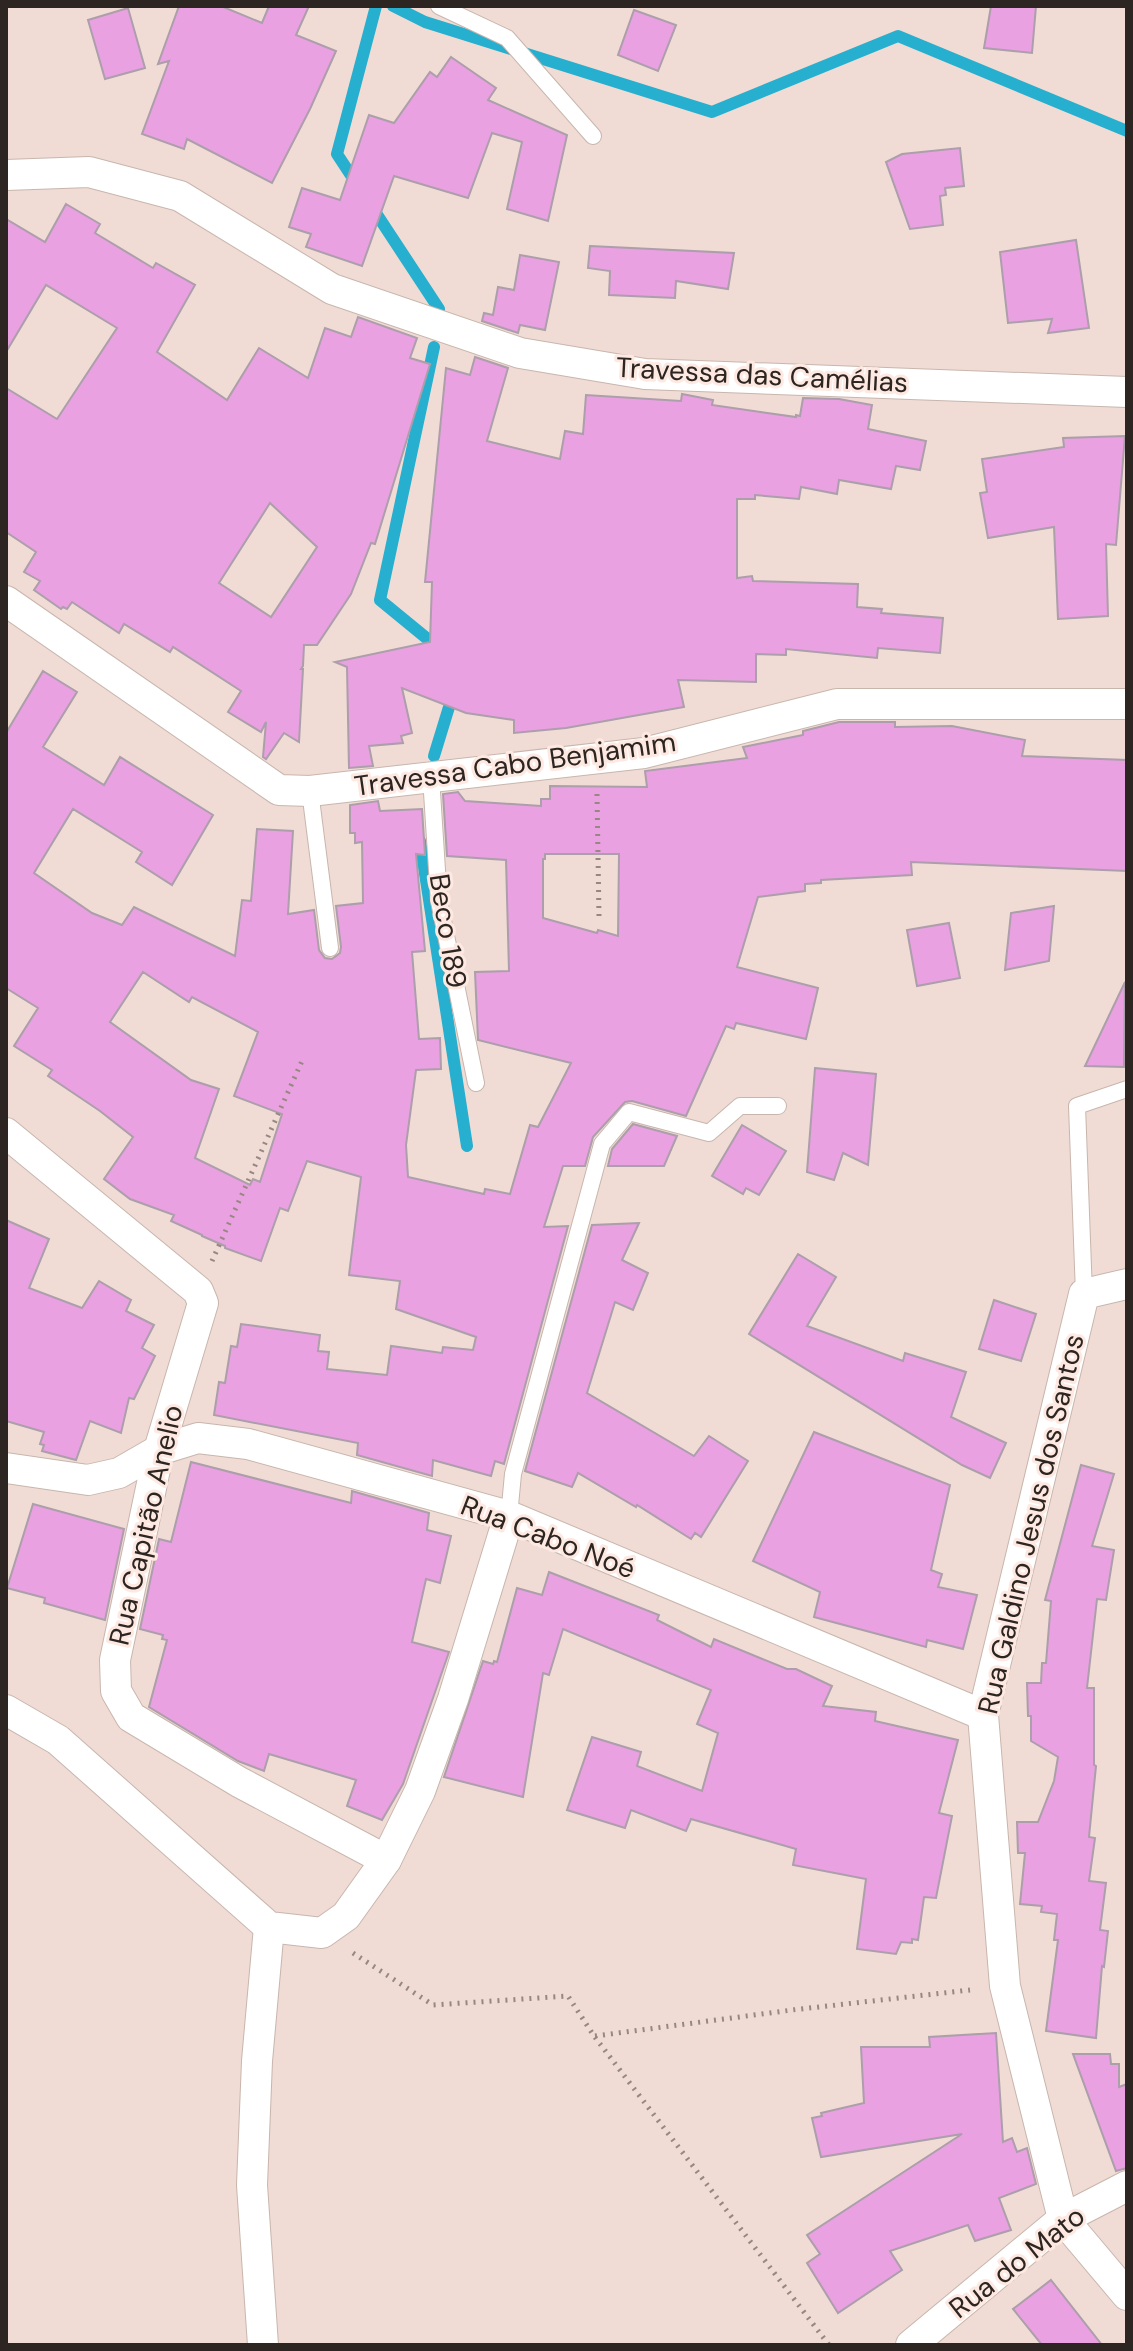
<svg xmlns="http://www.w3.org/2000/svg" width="1133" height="2351" font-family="'DM Sans',sans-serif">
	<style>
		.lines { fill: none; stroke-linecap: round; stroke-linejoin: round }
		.stream { stroke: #26afce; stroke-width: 12 }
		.building { fill: #e9a1e1; stroke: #ac9eaa; stroke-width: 2; fill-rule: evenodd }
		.lane-casing { stroke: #c8b6ad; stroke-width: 18 }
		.street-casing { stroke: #c8b6ad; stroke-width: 32 }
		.path { stroke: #968881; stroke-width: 5; stroke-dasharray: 2 6; stroke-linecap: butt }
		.lane { stroke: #fff; stroke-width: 16 }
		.street { stroke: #fff; stroke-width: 30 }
		.labels { text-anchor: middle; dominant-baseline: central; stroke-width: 6; stroke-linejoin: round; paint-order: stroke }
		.street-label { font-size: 28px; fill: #2c2521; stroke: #fde9e1 }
	</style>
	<rect width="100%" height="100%" fill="#f0dcd4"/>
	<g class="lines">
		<!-- stream -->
		<g class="stream">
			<path d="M393,6l32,16 287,90 186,-76 229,95"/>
			<path d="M358,186l-21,-32 39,-148"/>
			<path d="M370,204l69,105"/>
			<path d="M434,347l-54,253 61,50"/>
			<path d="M434,756l19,-62"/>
			<path d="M420,841l47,305"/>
		</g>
	</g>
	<!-- building -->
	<g class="building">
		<path d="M179,6h42l41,17 7,-17h40l-13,29 40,16 -26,58 -38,74 -85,-44 -3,10 -42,-15 27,-73 -11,3z"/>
		<path d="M991,6h45l-4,47 -48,-5z"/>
		<path d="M128,8l17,60 -40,11 -17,-59z"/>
		<path d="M634,10l42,15 -18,46 -40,-16z"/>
		<path d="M451,57l45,31 -8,12 79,35 -19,86 -41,-12 15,-67 -30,-9 -24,65 -74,-22 -32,90 -56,-19 5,-13 -22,-7 13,-39 38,12 29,-85 25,8 36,-51 7,5z"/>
		<path d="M960,148l4,38 -19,2 1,7 -6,1 3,29 -33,4 -24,-67 16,-8z"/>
		<path d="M66,204l34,20 -5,9 58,35 3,-5 39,22 -38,67 70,48 32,-52 49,30 17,-50 26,9 7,-20 59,21 -7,20 20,6 -55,180 -4,-1 -20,51 -34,51h-13l-1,21 -2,3h2l-4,73 -15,-9 -18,26 -3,-2 3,-35 -5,10 -33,-20 13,-21 -68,-44 -3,5 -46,-28 -5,9 -47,-31 -5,7 -4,-2 -2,2 -27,-19 6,-9 -16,-9 12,-20 -30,-20v-144l51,31 60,-91 -71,-43 -40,67v-133l39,23zM270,503l47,44 -46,70 -52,-34z"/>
		<path d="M1076,240l13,88 -41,5 4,-14 -44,4 -8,-71z"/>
		<path d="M590,246l144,7 -6,36 -52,-8 -1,17 -66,-3 1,-24 -22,-3z"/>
		<path d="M520,255l39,7 -14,68 -25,-5 -2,8 -36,-12 2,-8 9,2 5,-28 16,3z"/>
		<path d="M475,357l33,11 -21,73 73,18 5,-28 18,3 3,-39 95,6 1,-7 31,6 -1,5 84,12v-2l4,1 3,-18 36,1 33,6 -4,24 58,12 -6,29 -24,-4 -5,23 -52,-9 -2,14 -36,-7 -2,12 -44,-4v4h-18v79l15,-2 1,5 105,3 -1,23 25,2 -1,4 62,5 -3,35 -62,-5 -1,10 -91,-9v6l-30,-1v28l-78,-2 6,27 -118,21 -52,5v-13l-48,-7 -64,-25 10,45 -11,3 2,7 -34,3 4,20 -24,2 -2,-101 -12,-5 95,-20 2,-60h-7l21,-214 24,7z"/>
		<path d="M1125,436l-9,109 -10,-1 2,72 -50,3 -4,-92 -66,11 -8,-45 7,-1 -5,-33 82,-12 -1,-9z"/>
		<path d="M43,671l34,21 -34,55 61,38 16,-28 93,58 -41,70 -36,-23 6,-10 -69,-43 -39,64 58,40 30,12 12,-18 101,49 7,-56 9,1 6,-72 36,2 -5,83 26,-4 5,40 6,8 7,1 8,-6 1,-6 -5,-41 27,-3 -1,-61 -7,1v-10h-5v-28l28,-4 2,10 42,-2 3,46 -9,-1 9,97 -13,1 7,87 21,-1 1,31 -25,1 -10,75 2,32 76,17 1,-5 25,5 20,-69 8,2 33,-64 -93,-23 -3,-68 34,-1 -3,-111 -59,-4 -4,-62 15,-2 7,9 76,5v-7h9v-13l97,1 -2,-16 102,-13 -4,-11 60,-12v-4l36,-9h56v5l57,-1 73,14 -3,16 105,4v111l-216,-9 1,13 -91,5v3l-16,1v7l-47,6 -21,70 81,21 -12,51 -70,-16 -2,6 -8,-3 -40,90 -54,-15 -7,1 -32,35 -8,29h-22l-19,61 24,-1 -64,238 -9,-3 -4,15 -58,-16 -1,16 -75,-21 1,-12 -144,-28 5,-33 6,1 6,-37 6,1 4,-23 79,11 -2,16 11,1 -2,17 60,6 4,-29 51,7 1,-6 30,3 3,-13 -80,-28 4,-28 -51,-6 12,-98 -54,-16 -19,50 -8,-3 -19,53 -36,-13v-2l-23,-10v-1l-31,-14 3,-6 -44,-16 -26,-20 29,-42 -33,-26 -52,-35 4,-6 -38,-24 24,-38 -32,-20v-255zM545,854h74l-1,82 -20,-6 -1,3 -54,-15v-59h2zM143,972l46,30 3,-5 66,35 -24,64 48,18 -22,68 -7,-3 -3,6 -55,-27 24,-69 -28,-9 -81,-58z"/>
		<path d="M1054,906l-5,55 -44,9 6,-57z"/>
		<path d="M949,923l11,55 -43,8 -10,-56z"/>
		<path d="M1125,982l-1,85 -39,-1z"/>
		<path d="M815,1068l61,6 -8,91 -25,-12 -9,27 -27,-8z"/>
		<path d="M633,1124l44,12 -13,30h-56l4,-17z"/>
		<path d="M742,1125l44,26 -27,44 -13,-7 -3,6 -31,-18z"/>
		<path d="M6,1220l43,19 -20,49 53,20 17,-27 32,19 -5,11 28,14 -12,23 13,8 -21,43 -5,-1 -8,35 -31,-12 -14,39 -34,-9 2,-6 -4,-1 4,-12 -38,-11z"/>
		<path d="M639,1223l-17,37 26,13 -15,37 -18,-8 -28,91 107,63 15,-20 39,25 -47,76 -6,-4 -4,6 -54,-34 -1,2 -58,-34 -6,14 -47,-16 67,-246z"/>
		<path d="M798,1254l38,23 -29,49 96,35 2,-8 61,19 -15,45 55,26 -16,35 -28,-13 -213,-131z"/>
		<path d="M994,1300l42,14 -15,47 -42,-12z"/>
		<path d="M814,1432l136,53 -19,85 11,4 -4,13 39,8 -14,54 -36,-9 -1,7 -112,-30 6,-25 -67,-31z"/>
		<path d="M191,1462l160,41 1,-12 77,22 -2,17 24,6 -11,47 -14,-4 -14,63 37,10 -46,132 -21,36 -35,-14 9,-26 -87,-26 -5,17 -26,-10 -89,-54 18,-67 -5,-1 1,-4 -23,-6 19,-90 12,3z"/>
		<path d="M1081,1465l33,9 -22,72 22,4 -8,50 -9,-1 -10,89h7v77l2,1 -7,71 6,1 -6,43 17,2 -6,47 8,1 -4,36 -2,-1 -6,72 -50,-7 12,-91h-4l3,-26 -16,-2 1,-6 -22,-2 5,-51h-7l-1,-31h21l16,-41 4,-24 -27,-16v-25h-3l-1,-33h14l1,-20h4l5,-62 -6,-1z"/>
		<path d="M33,1504l91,25 -19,91 -61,-17 1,-5 -38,-10z"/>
		<path d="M549,1572l110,43 -2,5 54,27 3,-8 73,30h9l36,17 -9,20 53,6 -1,9 83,19 -19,73 13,3 -16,82 -12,-1 -6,43 -6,-1v4l-11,-1 -5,12 -39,-5 9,-70 -73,-14 3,-16 -105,-30 -5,12 -55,-21 -6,18 -58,-18 25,-73 49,15 -4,14 65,25 16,-58 -21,-9 14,-34 -148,-61 -14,46 -6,-2 -20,124 -79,-20 39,-116 10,3 1,-3 3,1 20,-74 25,7z"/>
		<path d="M996,2033l7,109 9,-4 5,14 10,-4 9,36 -37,14 12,32 -36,11 -7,-16 -78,26 12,19 -64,43 -31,-50 13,-9 -13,-19 155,-101 -141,23 -9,-39 10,-2 -1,-3 43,-10 -3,-56h69l-1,-10z"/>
		<path d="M1073,2054h37l1,10h8v23l8,-3v84l-11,3z"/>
		<path d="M1051,2280l51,65h-60l-29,-36z"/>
	</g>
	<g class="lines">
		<defs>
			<g id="lane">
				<path d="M439,6l68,32 86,98"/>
				<path d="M431,777l8,124 37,182"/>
				<path d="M310,791l20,157"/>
				<path d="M1084,1294l-7,-188 50,-17"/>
				<path d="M509,1516l4,-42 89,-330 27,-32 80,21 31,-27h38"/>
			</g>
			<g id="street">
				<path d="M6,175l83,-3 91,24 152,93 188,64 125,21 482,18"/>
				<path d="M6,601l273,189 31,1 334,-38 193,-49h290"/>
				<path d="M6,1133l192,158 5,12 -44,147 -44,210 1,31 15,26 108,65 147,78"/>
				<path d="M1127,1284l-43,10 -101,421 22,271 58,233 64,76"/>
				<path d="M6,1468l82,12 31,-7 40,-23 39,-12 50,6 261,72 474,199"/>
				<path d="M6,1710l52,30 211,187 53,6 24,-17 40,-56 34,-69 33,-92 56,-183"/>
				<path d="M263,2345l-11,-160 5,-124 12,-134"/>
				<path d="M911,2345l152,-126 64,-33"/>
			</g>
		</defs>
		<!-- lane casing -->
		<use href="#lane" class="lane-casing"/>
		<!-- street casing -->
		<use href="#street" class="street-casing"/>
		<!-- path -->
		<g class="path">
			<path d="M597,794l2,123"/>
			<path d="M212,1261l90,-200"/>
			<path d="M353,1953l80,52 135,-9 26,40 235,309"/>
			<path d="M595,2036l197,-26 178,-20"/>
		</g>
		<!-- lane -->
		<use href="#lane" class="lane"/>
		<!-- street -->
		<use href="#street" class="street"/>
	</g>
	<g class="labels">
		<!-- street labels -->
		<g class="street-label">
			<text transform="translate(762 375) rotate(3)">Travessa das Camélias</text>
			<text transform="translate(515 764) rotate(-8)">Travessa Cabo Benjamim</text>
			<text transform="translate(448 931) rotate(81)">Beco 189</text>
			<text transform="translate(1031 1524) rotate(-77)">Rua Galdino Jesus dos Santos</text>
			<text transform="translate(146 1525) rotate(-77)">Rua Capitão Anelio</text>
			<text transform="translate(548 1537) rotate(21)">Rua Cabo Noé</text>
			<text transform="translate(1017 2262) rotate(-38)">Rua do Mato</text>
		</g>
	</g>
	<!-- border -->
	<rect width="1133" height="2351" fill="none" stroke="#2c2521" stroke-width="16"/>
</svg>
